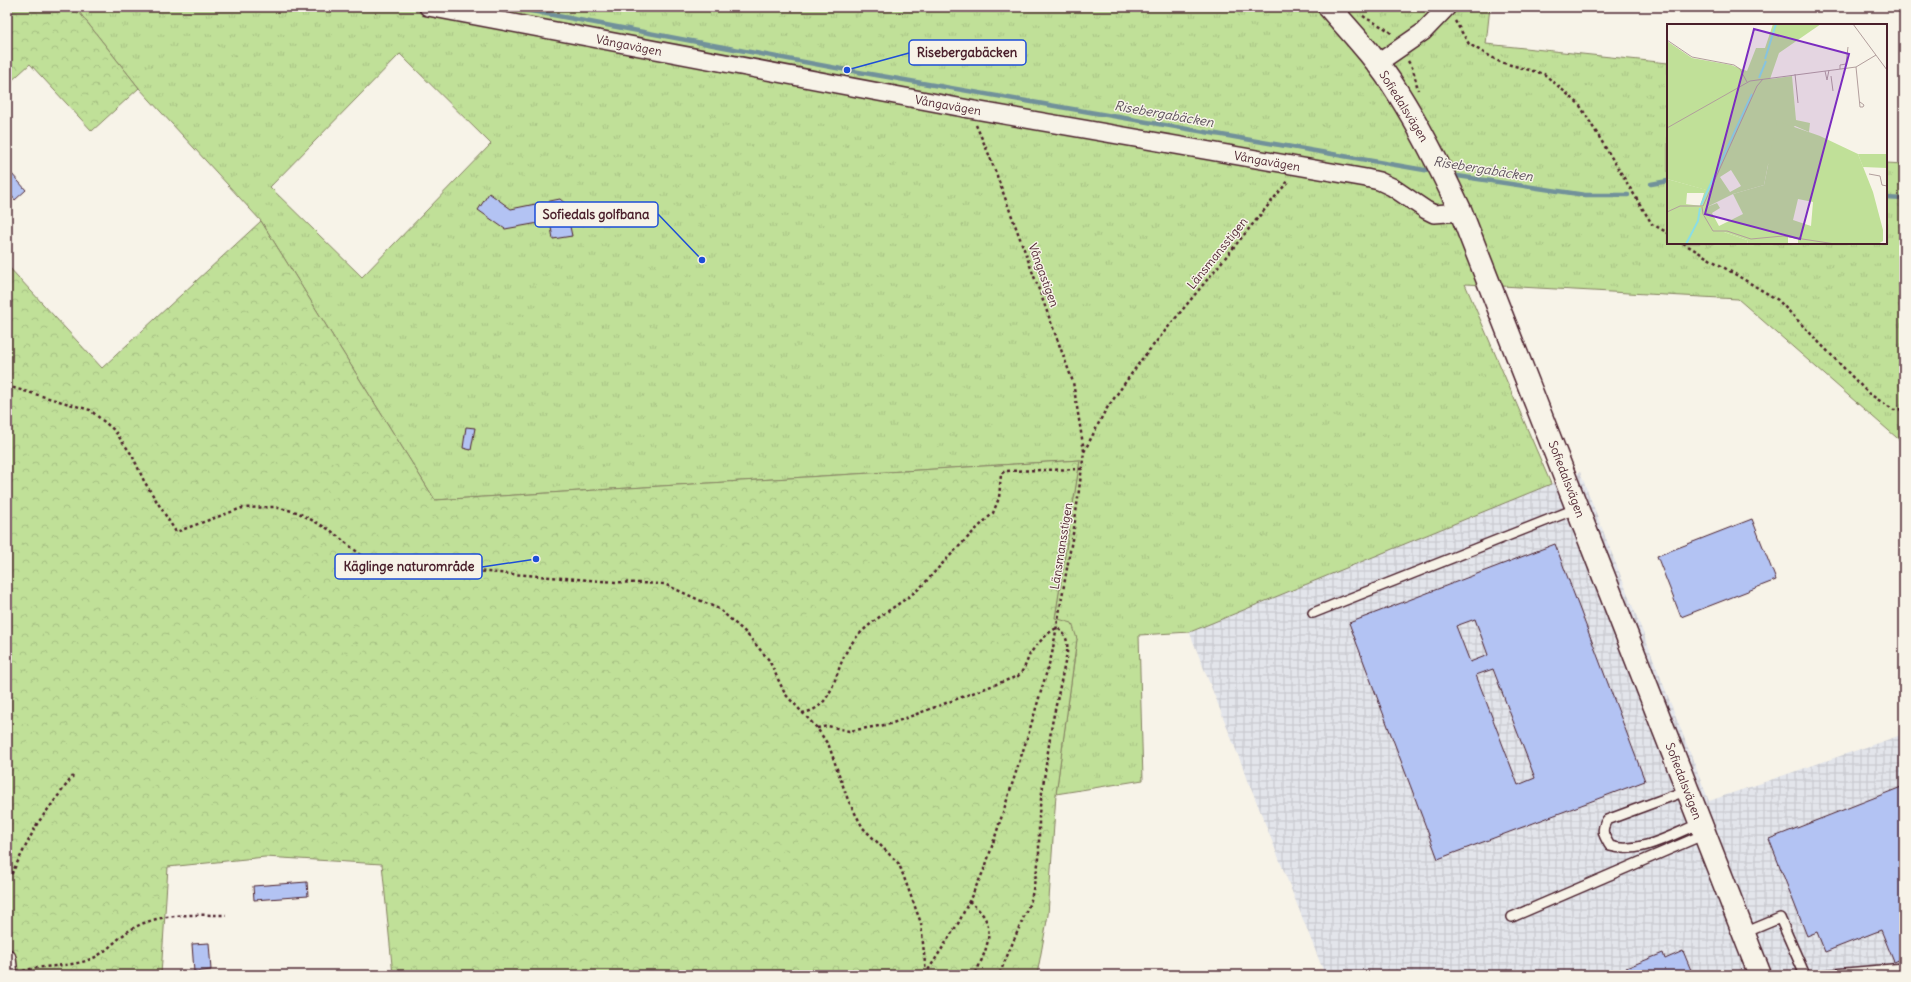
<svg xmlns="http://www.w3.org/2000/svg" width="1911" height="982" font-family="Delius,sans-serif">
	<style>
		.industrial { fill: url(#industrial-grid) }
		.grass { fill: url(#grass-tufts); stroke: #858062; fill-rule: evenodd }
		.park { fill: url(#park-crowns); stroke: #858062 }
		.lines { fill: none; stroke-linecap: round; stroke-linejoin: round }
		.stream { stroke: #71919a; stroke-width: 4.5 }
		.building { fill: #b3c3f3; stroke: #4a1f2b; fill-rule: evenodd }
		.service-casing { stroke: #4a1f2b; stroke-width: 12 }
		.minor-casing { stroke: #4a1f2b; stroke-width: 20 }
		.secondary-casing { stroke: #4a1f2b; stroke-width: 25 }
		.path { stroke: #4a1f2b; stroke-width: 2.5; stroke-dasharray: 3 3; stroke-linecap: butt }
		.service { stroke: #f7f3e8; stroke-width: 9 }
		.minor { stroke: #f7f3e8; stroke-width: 17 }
		.secondary { stroke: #f7f3e8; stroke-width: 22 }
		.labels { text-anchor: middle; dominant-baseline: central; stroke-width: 3; stroke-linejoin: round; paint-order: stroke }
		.street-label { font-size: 12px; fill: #4a1f2b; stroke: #f7f3e8 }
		.water-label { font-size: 13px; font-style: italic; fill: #5a4e59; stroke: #f7f3e8 }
		.inset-river { fill: none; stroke: #8bdde4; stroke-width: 2 }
		.inset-road { fill: none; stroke: #b29e9c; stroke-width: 1 }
		.view { fill: #7b2cbf; fill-opacity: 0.15; stroke: #7b2cbf; stroke-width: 2 }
		.inset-edge { fill: none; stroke: #4a1f2b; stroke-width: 2 }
		.leader { fill: none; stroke: #1d4ed8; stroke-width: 1.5 }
		.callout-dot { fill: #1d4ed8; stroke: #f7f3e8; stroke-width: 1.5 }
		.callout { fill: #f7f3e8; stroke: #1d4ed8; stroke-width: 1.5 }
		.callout-label { font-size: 13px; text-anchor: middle; font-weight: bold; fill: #4a1f2b }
	</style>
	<defs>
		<pattern id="industrial-grid" width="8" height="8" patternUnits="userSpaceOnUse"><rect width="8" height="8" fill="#e3e5eb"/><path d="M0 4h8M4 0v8" fill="none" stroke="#c4c4ca"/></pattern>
		<pattern id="grass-tufts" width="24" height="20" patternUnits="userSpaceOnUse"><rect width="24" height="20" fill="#c0e098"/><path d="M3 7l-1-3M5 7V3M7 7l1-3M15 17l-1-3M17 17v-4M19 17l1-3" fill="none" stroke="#a6c083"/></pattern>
		<pattern id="park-crowns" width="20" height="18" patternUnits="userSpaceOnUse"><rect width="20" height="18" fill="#c0e098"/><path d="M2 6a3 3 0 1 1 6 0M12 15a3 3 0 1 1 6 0" fill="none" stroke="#a6c083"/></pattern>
	</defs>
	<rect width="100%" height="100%" fill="#f7f3e8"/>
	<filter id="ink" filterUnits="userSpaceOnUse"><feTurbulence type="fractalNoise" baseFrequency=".025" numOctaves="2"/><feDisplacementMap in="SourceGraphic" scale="8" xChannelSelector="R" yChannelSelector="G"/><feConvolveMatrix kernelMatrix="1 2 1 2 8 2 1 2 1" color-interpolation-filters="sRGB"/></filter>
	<g filter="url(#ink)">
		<!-- industrial -->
		<path class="industrial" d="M1580,472l129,329 195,-67v241h-579l-136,-344z"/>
		<!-- grass -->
		<path class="grass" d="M75,7h1415l-4,37 182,19v180h218v-80l18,1v280l-166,-145 -273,-15 86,200 -361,148 -51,3 4,145 -87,14 21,-155 -22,-21 25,-158 -645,40 -174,-279 -122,-133zM400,54l91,90 -129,133 -92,-90z"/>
		<!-- park -->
		<g class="park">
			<path d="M7,7h68l64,81 -47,43 -62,-67 -23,21z"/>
			<path d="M261,221l174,279 645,-40 -25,158 17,5 5,16 -21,155 -8,121 -11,60h-644l-11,-111 -117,-7 -97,10 -7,108h-154v-710l95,103z"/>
		</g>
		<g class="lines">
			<!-- stream -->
			<g class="stream">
				<path d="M510,7l337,63 589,102"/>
				<path d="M1451,175l134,20h43"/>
				<path d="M1651,184l17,-3"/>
				<path d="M1886,198l18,1"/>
			</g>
		</g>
		<!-- building -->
		<g class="building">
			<path d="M11,173l15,17 -11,10 -8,-10v-13z"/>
			<path d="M489,193l22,16 49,-10 14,12 -6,6 4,19 -19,3 -3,-18 -45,8 -27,-19z"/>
			<path d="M466,427l9,1 -4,22 -8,-2z"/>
			<path d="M1752,519l24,61 -95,37 -24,-61z"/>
			<path d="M1555,544l90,237 -207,78 -89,-236zM1475,619l13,36 -18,7 -14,-36zM1493,669l42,109 -17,7 -42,-110z"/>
			<path d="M1904,786v172l-10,4 -13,-32 -56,22 -8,-20 -10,4 -38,-97z"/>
			<path d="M307,882l1,14 -54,4 -1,-14z"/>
			<path d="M209,943l2,27 -17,2 -2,-28z"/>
			<path d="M1683,951l10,24h-64l-3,-7 37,-15 2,6z"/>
		</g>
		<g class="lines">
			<defs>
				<g id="service">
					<path d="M1313,613l265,-105"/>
					<path d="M1688,790l-81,30c-7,11 -3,16 3,26 30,9 63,-12 91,-23"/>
					<path d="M1512,917l193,-83"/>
					<path d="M1744,933l36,-15 25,57"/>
					<path d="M1822,975l82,-7"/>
				</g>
				<g id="minor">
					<path d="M428,7l541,102 397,69 13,3 13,6 34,23 8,4 27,-2"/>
					<path d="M1378,63l45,-31 24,-25"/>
					<path d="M7,958l2,17"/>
				</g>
				<path id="secondary" d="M1329,7c24,27 50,55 69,86 24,38 44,78 63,119l299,763"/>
			</defs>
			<!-- service casing -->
			<use href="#service" class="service-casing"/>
			<!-- minor casing -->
			<use href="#minor" class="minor-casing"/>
			<!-- secondary casing -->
			<use href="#secondary" class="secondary-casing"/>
			<!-- path -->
			<g class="path">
				<path d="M1363,16c10,7 21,10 29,18"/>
				<path d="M1455,21l14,23 31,18 44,12 35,30 73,120 16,9"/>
				<path d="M1408,61l5,8 5,21"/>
				<path d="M976,125l14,32 83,225 11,69"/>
				<path d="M1683,243l95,57 90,93 26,17 10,-1"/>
				<path d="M7,386l83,24 24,20 18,25 12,26 32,51 66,-24 32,-1 23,5 33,18 41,33 244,19 49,2 55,25 26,23 24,28 16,34 32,34 12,18 19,54 15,28 36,36 22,59 5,51"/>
				<path d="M802,713c35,-5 31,-46 50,-70 16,-22 43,-35 64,-52 10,-8 18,-19 27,-28 16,-17 33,-34 50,-50l6,-15 2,-24 4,-3 77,-2"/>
				<path d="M817,728l11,-2 21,5 41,-7 128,-48c7,-7 8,-13 12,-22 5,-8 19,-23 27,-26 10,6 11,14 10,25l-15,71 -13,89v46l-8,41 -32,75"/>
				<path d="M7,878l5,-5 25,-49 36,-48"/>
				<path d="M969,901c5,4 10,9 14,14 13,19 0,41 -8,60"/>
				<path d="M23,971c22,-7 49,-3 70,-13 12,-5 23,-18 34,-26 29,-20 66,-17 99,-17"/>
				<path d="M925,975l34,-53 26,-54 44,-136 23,-78 22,-126 10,-76 21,-41 37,-52 147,-179"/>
			</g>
			<!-- service -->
			<use href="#service" class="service"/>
			<!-- minor -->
			<use href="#minor" class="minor"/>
			<!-- secondary -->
			<use href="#secondary" class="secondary"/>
		</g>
	</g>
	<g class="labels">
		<!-- street labels -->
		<g class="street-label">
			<text transform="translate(629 45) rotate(11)">Vångavägen</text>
			<text transform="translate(948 105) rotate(10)">Vångavägen</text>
			<text transform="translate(1404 106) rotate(58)">Sofiedalsvägen</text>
			<text transform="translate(1267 161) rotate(10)">Vångavägen</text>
			<text transform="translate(1217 253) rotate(-51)">Länsmansstigen</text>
			<text transform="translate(1044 275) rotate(70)">Vångastigen</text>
			<text transform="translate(1567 479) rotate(69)">Sofiedalsvägen</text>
			<text transform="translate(1061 546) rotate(-81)">Länsmansstigen</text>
			<text transform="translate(1684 781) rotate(69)">Sofiedalsvägen</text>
		</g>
		<!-- water labels -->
		<g class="water-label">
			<text transform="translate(1164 114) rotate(10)">Risebergabäcken</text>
			<text transform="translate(1483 169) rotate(9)">Risebergabäcken</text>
		</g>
	</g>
	<!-- overview -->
	<g transform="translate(1667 24)">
		<rect width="220" height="220" fill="#f7f3e8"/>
		<path d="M106,0h48l-42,29 -9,26 22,-3 4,44 14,3 -1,9 -14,-6 -3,2 -24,37 -4,20 -31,9 -34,17 25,21 23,8 1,4h-81v-33l10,-8 25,3 4,-16 -39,-11v-138l25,17 39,7 16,6 9,-23h9zM64,146l10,16 -11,6 -10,-15zM191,130h29v14l-24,-1z" fill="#c0e098" fill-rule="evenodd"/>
		<path d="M0,155l40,11 -5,16h-2l4,-13h-17l-1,12 -9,-1 -10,7z" fill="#c0e098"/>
		<path d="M110,97l43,15 38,18 15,38 10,38v11l-5,3h-80v-5l-10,-2v6l3,1h-43l-1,-4 -23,-8 -12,1 -13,-23 18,-7 3,5 -8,5 7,13 24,-12 -10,-20 31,-9zM131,175l15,3 -2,24 -18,-6z" fill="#c0e098" fill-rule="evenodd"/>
		<path class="inset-river" d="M98,35l11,-35M92,54l7,-17M34,181l51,-111M19,220l12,-23 2,-13"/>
		<path class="inset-road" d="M186,0l34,46M0,16l25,17 42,8 6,4 7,13M189,43l4,40h3l1,-2 -4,-3M173,45v-4l6,-1 2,-17M158,47l2,9 2,-10M128,50l3,29M164,52l2,15M0,104l83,-47 106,-14 20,-12M202,150l11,2 2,9 5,1M35,183l1,7 10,17h14l24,8 32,-3 52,8M0,188l13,-6h23l54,-120 6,-7"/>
		<path class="view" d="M87,5l95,25 -49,185 -95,-25z"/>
		<rect width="220" height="220" class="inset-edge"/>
	</g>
	<!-- callouts -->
	<path class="leader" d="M847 70L909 53M702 260L658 214M536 559L482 567"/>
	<g class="callout-dot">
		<circle cx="847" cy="70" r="4"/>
		<circle cx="702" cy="260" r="4"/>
		<circle cx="536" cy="559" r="4"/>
	</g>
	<g class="callout">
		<rect x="909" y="40" width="117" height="25" rx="4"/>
		<rect x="535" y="202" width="123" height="25" rx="4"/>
		<rect x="335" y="554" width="147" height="25" rx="4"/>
	</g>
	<g class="callout-label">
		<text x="967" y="57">Risebergabäcken</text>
		<text x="596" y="219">Sofiedals golfbana</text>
		<text x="409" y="571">Käglinge naturområde</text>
	</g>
	<!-- margin -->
	<rect width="1911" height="982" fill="none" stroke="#f7f3e8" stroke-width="24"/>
	<rect x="12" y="12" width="1887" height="958" fill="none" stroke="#4a1f2b" stroke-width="1.5" filter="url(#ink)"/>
</svg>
